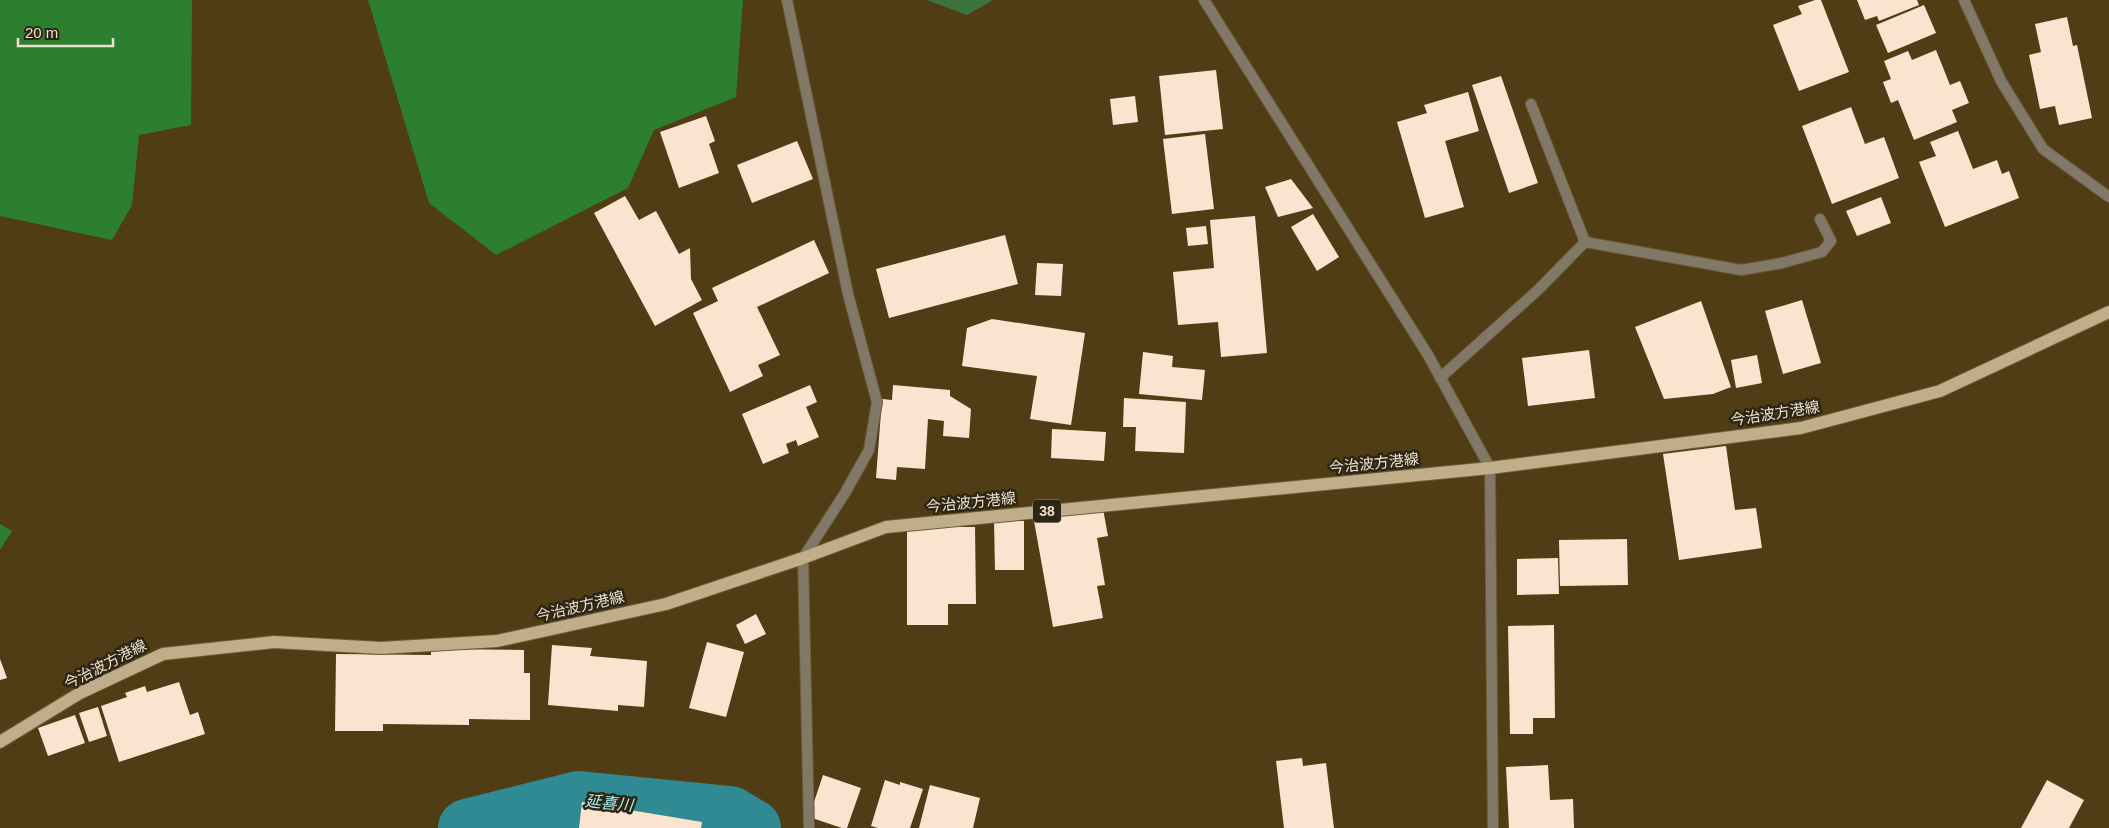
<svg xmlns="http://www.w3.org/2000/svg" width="2109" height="828" font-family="Arial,'Noto Sans JP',sans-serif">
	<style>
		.green { fill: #3d733d }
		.forest { fill: #2c7f2f }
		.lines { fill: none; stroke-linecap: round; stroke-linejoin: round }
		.river { stroke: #308a93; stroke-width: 58 }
		.building { fill: #fae4d0 }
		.street-casing { stroke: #6c5b37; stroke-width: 12 }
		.primary-casing { stroke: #6c5b37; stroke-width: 14 }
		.street { stroke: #817867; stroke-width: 10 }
		.primary { stroke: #c0ae8b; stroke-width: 12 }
		.labels { text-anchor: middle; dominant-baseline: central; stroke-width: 5; stroke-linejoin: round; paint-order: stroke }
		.shield { fill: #2e2615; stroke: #b3a995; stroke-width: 1 }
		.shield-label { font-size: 14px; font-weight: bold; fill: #ece1cc }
		.street-label { font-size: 15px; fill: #ece1cc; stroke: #2e2615 }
		.water-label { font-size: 16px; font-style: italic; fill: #acf0f6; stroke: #2e2615 }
	</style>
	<rect width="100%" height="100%" fill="#503d16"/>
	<!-- green -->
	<path class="green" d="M927,0h66l-26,15z"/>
	<!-- forest -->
	<g class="forest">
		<path d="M0,0h192l-1,125 -52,10 -7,70 -20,35 -112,-24z"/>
		<path d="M368,0h375l-7,97 -82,33 -26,58 -132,67 -67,-52z"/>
		<path d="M0,524l12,7 -12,19z"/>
	</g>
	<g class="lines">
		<!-- river -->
		<path class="river" d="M467,828l112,-28 151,15 22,13"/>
	</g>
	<!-- building -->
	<g class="building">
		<path d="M1815,0h6l28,72 -50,19 -26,-66 29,-11 -4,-8z"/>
		<path d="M1857,0h60l2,5 -40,16 -2,-5 -12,4z"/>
		<path d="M1924,5l12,28 -48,20 -12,-28z"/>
		<path d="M2067,17l6,29 4,-1 15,73 -33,7 -4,-19 -15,3 -11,-54 12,-3 -6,-28z"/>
		<path d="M1936,50l14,35 10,-4 9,22 -17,7 5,12 -43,18 -16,-40 -7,3 -8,-21 8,-3 -7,-18 24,-10 4,9z"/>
		<path d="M1216,70l7,59 -58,6 -6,-59z"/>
		<path d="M1501,76l37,107 -29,10 -37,-108z"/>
		<path d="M1468,92l11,39 -34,10 19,66 -39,11 -28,-96 30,-9 -3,-8z"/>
		<path d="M1135,96l3,26 -25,3 -3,-26z"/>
		<path d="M1851,107l14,37 19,-7 15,41 -67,26 -30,-78z"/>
		<path d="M706,116l9,25 -6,3 10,29 -40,15 -19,-56z"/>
		<path d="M1958,131l15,38 24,-9 5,14 7,-3 10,27 -74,29 -26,-65 17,-6 -6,-14z"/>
		<path d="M1205,134l9,75 -42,5 -9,-75z"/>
		<path d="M797,141l16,38 -61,24 -15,-38z"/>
		<path d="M1291,179l22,29 -35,9 -13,-30z"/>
		<path d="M625,196l14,24 17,-9 23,43 11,-6 1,31 11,21 -47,26 -61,-113z"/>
		<path d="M1881,197l10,26 -34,13 -11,-25z"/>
		<path d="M1313,214l26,43 -22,14 -26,-44z"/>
		<path d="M1255,216l12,137 -46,4 -3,-35 -40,3 -5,-53 41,-4 -4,-48z"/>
		<path d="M1206,226l2,18 -20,2 -2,-18z"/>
		<path d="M1005,235l13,49 -129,34 -13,-49z"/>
		<path d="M814,240l15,33 -72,34 23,48 -22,10 5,11 -33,16 -37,-79 25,-12 -6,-13z"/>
		<path d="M1037,263l26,1 -2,32 -26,-1z"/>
		<path d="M1802,300l19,63 -38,11 -18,-63z"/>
		<path d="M1701,301l30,86 -18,7 -49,5 -29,-72z"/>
		<path d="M992,319l93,14 -14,92 -41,-6 7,-43 -75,-10 5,-38z"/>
		<path d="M1589,350l6,48 -67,8 -6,-48z"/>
		<path d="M1143,352l30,4 -1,11 33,3 -3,30 -63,-6z"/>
		<path d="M1757,355l5,28 -26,5 -5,-28z"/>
		<path d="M810,385l7,17 -11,5 13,30 -21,9 -2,-6 -10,4 3,9 -26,11 -21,-50z"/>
		<path d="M893,385l57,5v6l21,13 -2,29 -26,-2 1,-15 -16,-2 -3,50 -28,-2 -1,13 -20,-2 6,-79 10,1z"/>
		<path d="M1124,398l62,4 -2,51 -49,-2 1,-24h-13z"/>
		<path d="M1052,429l54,3 -2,29 -53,-3z"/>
		<path d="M1726,446l9,64 21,-2 6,40 -83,12 -16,-106z"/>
		<path d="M1103,509l5,27 -11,2 8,47 -8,1 6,32 -50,9 -19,-106z"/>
		<path d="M994,521h30v49h-29z"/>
		<path d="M907,527h68l1,77h-28v21h-41z"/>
		<path d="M1627,539l1,46 -68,1 -1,-46z"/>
		<path d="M1558,558l1,36 -42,1v-36z"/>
		<path d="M756,614l10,20 -21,10 -9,-19z"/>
		<path d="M1554,625l1,93h-22v16h-23l-2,-108z"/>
		<path d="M707,642l37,10 -18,65 -37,-9z"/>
		<path d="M552,645l40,3 -2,8 57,5 -3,46 -26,-2v6l-70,-6z"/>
		<path d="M431,649l93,1v23h6v47l-61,-1v6l-86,-1v7h-48l1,-77 95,1z"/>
		<path d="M0,659l7,19 -7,2z"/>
		<path d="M179,682l11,33 8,-3 7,22 -86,28 -18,-56 26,-9 -2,-4 20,-7 2,6z"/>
		<path d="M98,707l9,29 -18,6 -10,-29z"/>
		<path d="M75,715l10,28 -37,13 -10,-28z"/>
		<path d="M1302,758l1,8 23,-3 8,65h-50l-8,-67z"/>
		<path d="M1548,765l2,35 23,-1 1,29h-65l-3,-61z"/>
		<path d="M823,775l38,13 -14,40h-5l-33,-11z"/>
		<path d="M885,780l15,5v-3l23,7 -13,39h-32l-7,-2z"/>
		<path d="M2047,780l37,20 -15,28h-48z"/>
		<path d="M930,785l50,13 -7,30h-54z"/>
		<path d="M582,802l120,20 -1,6h-122z"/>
	</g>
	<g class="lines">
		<defs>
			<g id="street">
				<path d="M787,0l61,294 29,108 -8,48 -24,43 -42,65 6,270"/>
				<path d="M1204,0l224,355 62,113 3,360"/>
				<path d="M1964,0l37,81 42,68 66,48"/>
				<path d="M1531,104l54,138"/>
				<path d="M1440,378l98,-88 47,-48 156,28 41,-7 40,-11 9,-11 -11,-22"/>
			</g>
			<path id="primary" d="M0,742l80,-49 83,-39 111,-12 107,6 116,-7 169,-37 137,-46 83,-31 604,-59 311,-40 139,-37 169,-79"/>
		</defs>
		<!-- street casing -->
		<use href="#street" class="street-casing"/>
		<!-- primary casing -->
		<use href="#primary" class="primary-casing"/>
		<!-- street -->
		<use href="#street" class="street"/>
		<!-- primary -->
		<use href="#primary" class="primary"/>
	</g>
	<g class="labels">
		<!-- shield labels -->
		<rect class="shield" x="1033" y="499.5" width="28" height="23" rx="4"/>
		<g class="shield-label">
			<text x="1047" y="511">38</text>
		</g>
		<!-- street labels -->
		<g class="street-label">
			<text transform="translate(1775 413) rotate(-9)">今治波方港線</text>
			<text transform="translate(1374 463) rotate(-6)">今治波方港線</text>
			<text transform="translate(971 502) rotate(-6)">今治波方港線</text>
			<text transform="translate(580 606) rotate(-13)">今治波方港線</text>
			<text transform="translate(105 664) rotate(-27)">今治波方港線</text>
		</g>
		<!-- water labels -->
		<g class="water-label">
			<text transform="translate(609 803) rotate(6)">延喜川</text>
		</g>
	</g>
	<!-- scale -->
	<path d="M18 38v8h95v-8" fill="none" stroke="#ece1cc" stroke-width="2.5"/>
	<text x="25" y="38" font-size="15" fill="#ece1cc" stroke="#2e2615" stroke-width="4" paint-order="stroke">20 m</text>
</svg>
